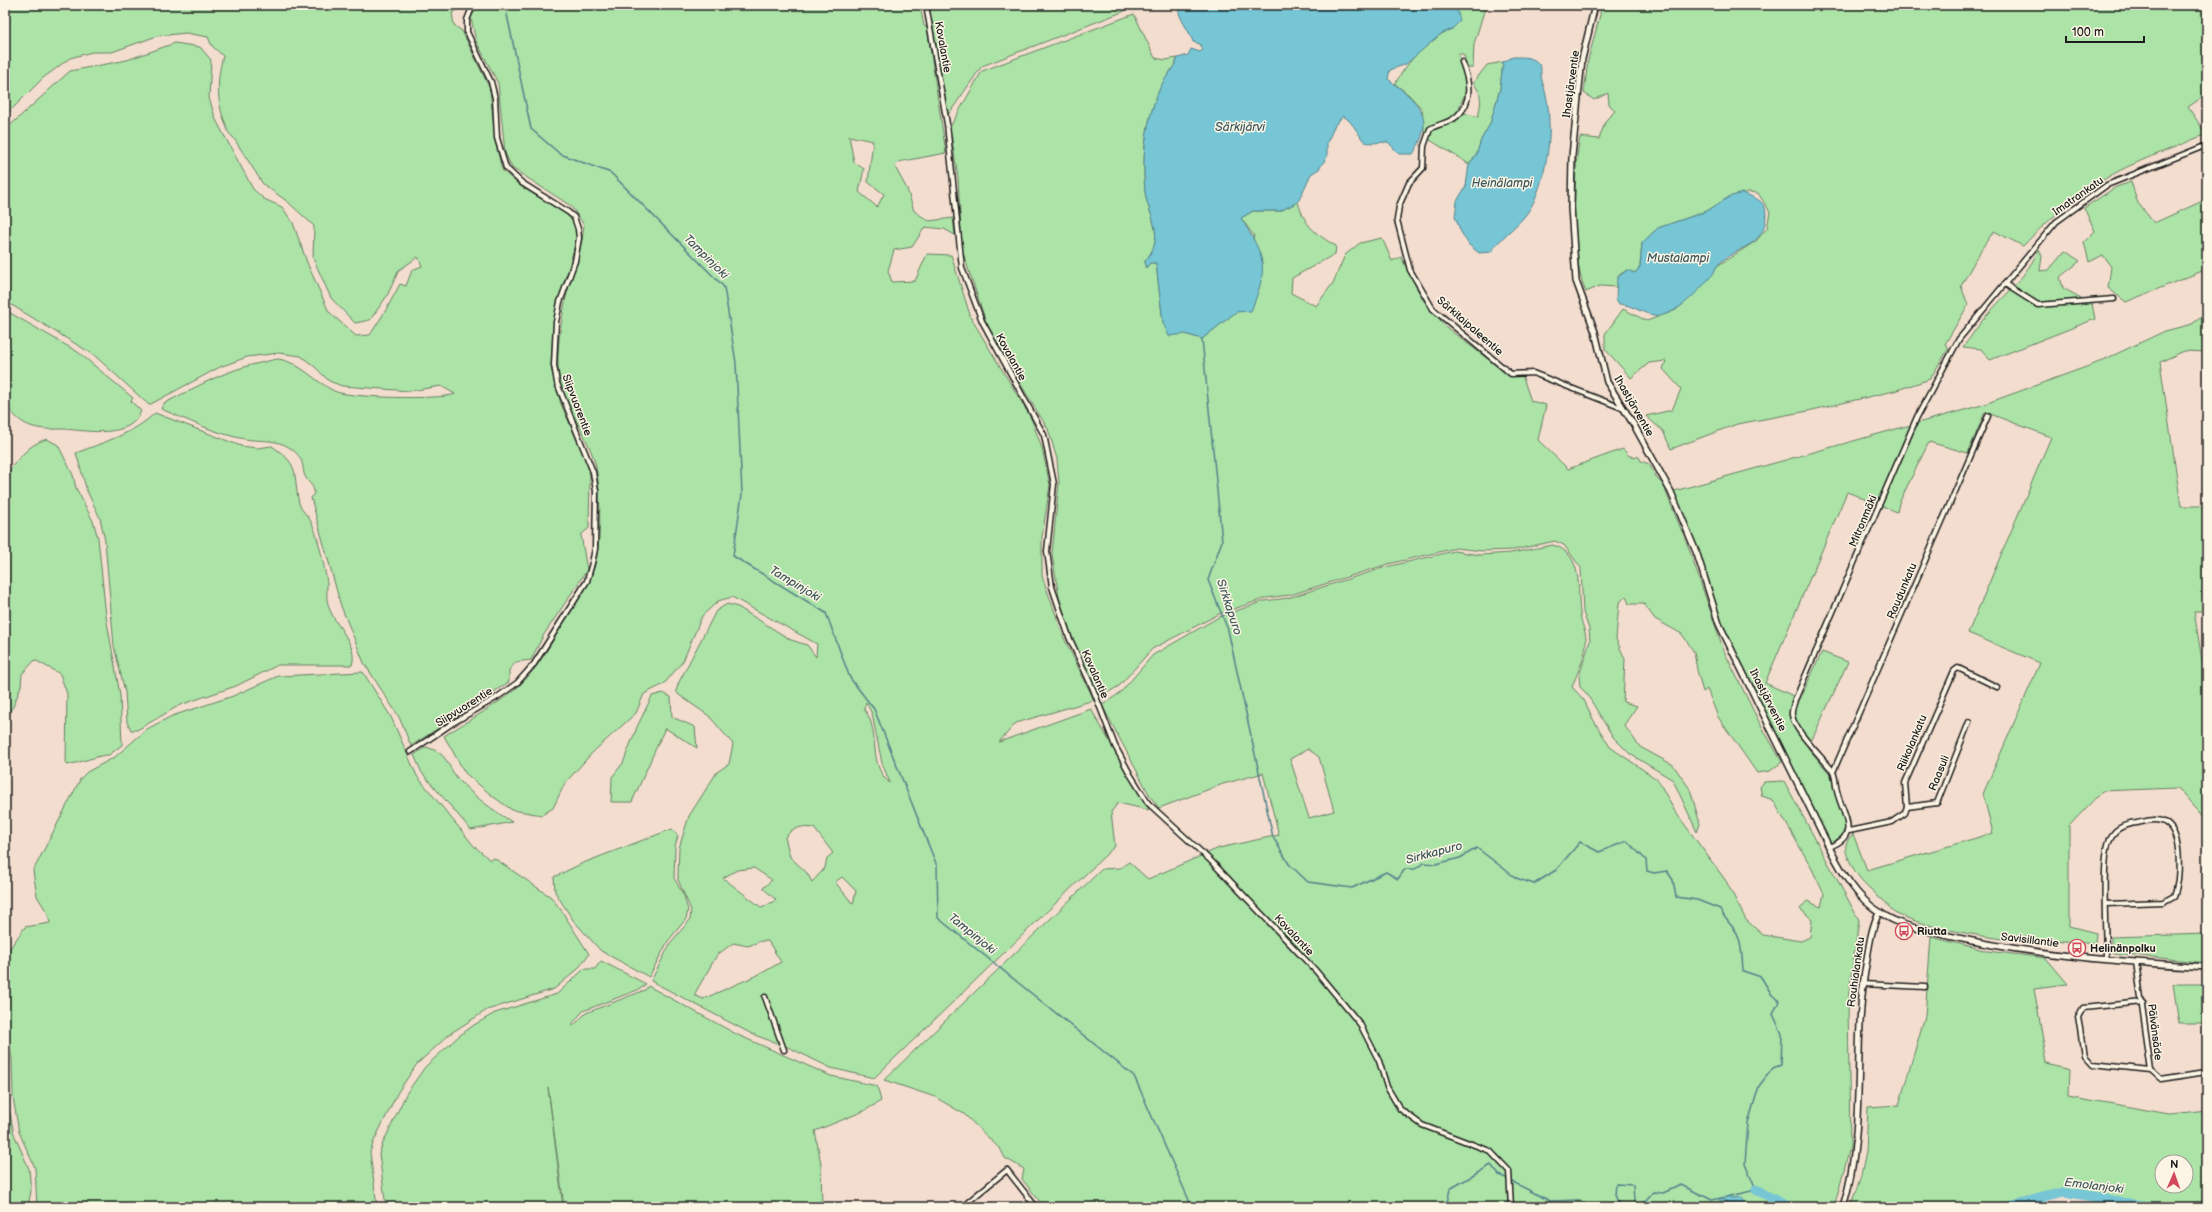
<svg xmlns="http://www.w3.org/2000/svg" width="2212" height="1212" font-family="'Balsamiq Sans',sans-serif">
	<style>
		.green { fill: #ace3a7; stroke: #648062; fill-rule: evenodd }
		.water { fill: #77c6d5; stroke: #53828b }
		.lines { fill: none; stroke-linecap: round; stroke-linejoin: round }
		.stream { stroke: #53828b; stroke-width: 1.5 }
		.river { stroke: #77c6d5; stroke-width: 9 }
		.minor-casing { stroke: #1c1c1c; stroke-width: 7 }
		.tertiary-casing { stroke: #1c1c1c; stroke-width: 8 }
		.minor { stroke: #fcf5e5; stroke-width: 4 }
		.tertiary { stroke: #fcf5e5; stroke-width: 5 }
		.labels { text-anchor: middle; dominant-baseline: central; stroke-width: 3; stroke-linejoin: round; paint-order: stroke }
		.street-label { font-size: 11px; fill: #1c1c1c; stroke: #fcf5e5 }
		.poi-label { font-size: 11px; font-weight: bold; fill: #1c1c1c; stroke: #fcf5e5; text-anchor: start }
		.water-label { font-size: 12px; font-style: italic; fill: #3c585d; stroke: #fcf5e5 }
	</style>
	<rect width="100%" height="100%" fill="#f3ddce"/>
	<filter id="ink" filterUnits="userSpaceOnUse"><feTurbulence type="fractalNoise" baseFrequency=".025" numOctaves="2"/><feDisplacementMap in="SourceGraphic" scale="8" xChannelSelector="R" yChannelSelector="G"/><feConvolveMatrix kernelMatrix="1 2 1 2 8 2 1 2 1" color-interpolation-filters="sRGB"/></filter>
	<g filter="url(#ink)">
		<!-- green -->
		<g class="green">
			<path d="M5,5h460l-13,8 2,12 8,6 28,58 5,51 7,30 18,16 48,29 8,13 1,10 -23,81 -3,49 10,36 26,59 3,12 -1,53 -8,7 6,35 -44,66 -12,24 -15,2 -7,8v12l-98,64 -12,-29 -35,-54 -23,-57 -30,-108 3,-5c0,-8 -4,-8 -8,-15 -5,-8 0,-17 -12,-27 -15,-13 -31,-9 -49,-12 -29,-5 -57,-19 -84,-30l2,-5c33,-17 64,-35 101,-42 5,-1 10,-3 15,-3 22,4 35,22 55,32 13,7 107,9 121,3l-14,-8 -31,5 -68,-5 -13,-5 -14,-14 -14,-11 -22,-3 -32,4 -27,10 -71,38 -55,-50 -89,-54v-171l65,-59 57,-11 48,-17 25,4 11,13 -2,38 7,22 37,69 11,10 18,8 11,16 15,42 21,47 27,24 14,-1 16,-25 14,-26 6,2 6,-16 10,-4 -4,-9 -19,13 -12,26 -17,24 -15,3 -24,-25 -18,-40 1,-32 -26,-24 -25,-18 -30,-47c-7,-5 -5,-8 -8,-15 -9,-21 -8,-44 -2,-66l-11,-10 -4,-9 -22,-4 -29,3 -45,16h-20l-22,6 -27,20 -38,38z"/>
			<path d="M478,5h388l2,3 5,-3h47l4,21 3,1 19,126 -48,9 -3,5 12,22 7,22 15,10 24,-3 2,17 -11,-6 -19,-2 -13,20 -18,3 -6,21 4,11 23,-1 12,-27 24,1 20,63 60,100 11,30 8,37 -8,52v39l22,62 30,62 -78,23 -17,19 92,-33 58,101 -31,-7 -7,9 4,34 -241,232 -43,-10 -41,-20 -38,-14 -101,-53 20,-39 19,-22 1,-10 -13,-30v-8l1,-24 10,-32 28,-44 12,-8 4,-20 -24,-28 -30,-21 -3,-4 3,-9 37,-71 11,-7 11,3 53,33 16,5 9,12 1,-13 -85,-47 -14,4 -16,15 -19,45 -19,23 -20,10 -8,19 -43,39 -28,31 -12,25 -11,7 -30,-5 -17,-12 -30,-25 -21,-37c23,-15 57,-33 76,-51 19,-18 31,-42 45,-64 11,-17 23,-34 29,-53 8,-23 7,-82 1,-105 -9,-33 -37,-64 -37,-99 -1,-20 5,-55 10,-75 6,-22 14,-40 16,-64l-13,-19 -59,-38 -7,-15 -7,-70 -22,-42 -5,-23zM849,136l24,5 -5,41 16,12 -7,13 -18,-15 5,-23 -10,-7zM866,702l6,12 10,49 8,20c-20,-15 -12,-43 -20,-63 -1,-4 -4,-8 -6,-11zM801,827l13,1 19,25 -6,5 -2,10 -13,14 -5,-9 -17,-16 -5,-20 7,-7zM754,868l18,12 -9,8 13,12 -14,8 -39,-30 14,-8zM842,877l14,14 -3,13 -18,-22zM761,941h7l13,21 -19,11 -59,26 -9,-4 23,-40 16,-12 15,3z"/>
			<path d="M929,5h198l-2,6 -143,55 -34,49z"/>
			<path d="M1456,5h30l-12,39 -1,24h-6l-3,-13 -5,-2c0,27 16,23 0,54l5,6 14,4c3,-14 5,-23 -5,-34l14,-18 16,-3 -3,27 -10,35 -9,16 -5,16 -7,8 -39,-24 -6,-10 -2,-21 -14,-15 -13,-10c13,-23 32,-45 57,-55l4,-16z"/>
			<path d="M1601,5h606v89l-19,13 18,27c-26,12 -54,21 -79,33 -38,18 -76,49 -104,79l-29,-15 -12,17 -21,38 7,19 -23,39 4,4 -19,31 -36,12 -86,20 -71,13 -66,25 -8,-18 -17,-15 26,-6 9,-21 -18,-20 3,-8 -17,2 -18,15 -26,-29v-15l18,-25 24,12 29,-11 28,-27 13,-17 39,-25 11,-13 3,-16 -12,-19 -9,-1 -20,5 -22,14 -49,17 -16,15 -2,24 -5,6 -8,-3 -8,5 -2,12 -17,-1 -14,6c-15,-29 -13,-122 -6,-155l19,2 7,-19 9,-9 -6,-7 -1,-11 -14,7 -10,-7 4,-33 12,-45z"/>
			<path d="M1134,14l21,44 10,2 13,-2c-4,10 -12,18 -17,28 -11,23 -17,54 -17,78 0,11 0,24 2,34 7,25 18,41 -1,63l1,6 4,-4h6l7,60 22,11 17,5 34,-27 18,-76 -13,-18 12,-7h27l18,-9c7,25 18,32 38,44l-1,8 -43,24 -1,15 25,13 17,-23 12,-28 15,-12 22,-5 10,23 9,-4 22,43 23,27 64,49 12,-1 9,26 15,4 -8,35 30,29 55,-20 6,7 10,1 2,4 8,3 9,16 6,4 3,11 21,51 36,105 34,69 24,42 -12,9 -13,2 -39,-56 -11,-28 -4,3 -6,-22 -3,-18 -12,-18 -27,-15 -11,-15h-15l-3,-8 -7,7 -3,36 9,20 -2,43 14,4 -13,19 16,22 33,18 17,24 10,35 -3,8 -24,-52 -43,-26 -17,-17 -26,-43 -7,-7 -1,-11 11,-35 -1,-12 -6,-17 -2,-44 -17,-23 -9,-4 -41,9 -31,1 -27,-3 -68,16 -98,31 -24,3 -47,16 -67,35 -33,37 -19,11 -27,-56 -14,-44 -7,-43 7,-71 -2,-24 -9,-30 -33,-54 -29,-53 -24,-72 -4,-72 -8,-51 32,-56z"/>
			<path d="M2131,182l7,21 16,20 53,-24v70l-81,33 -18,-14 3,-21 -8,-12 -14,7 -5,-20 11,-11 -11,-23 32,-21z"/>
			<path d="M2039,249l3,7 -2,15 9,-1 16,-19 15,10 -20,16 3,11 29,16 3,15 -105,41 -9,-11 -18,-2c8,-10 15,-22 24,-32 19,-21 40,-39 52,-66z"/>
			<path d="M5,310l73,42 55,46 -2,3 10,10c-10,28 -53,20 -76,18 -10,0 -22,1 -31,-2 -13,-3 -21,-13 -29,-22z"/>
			<path d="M2207,313v39l-23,-1 -24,11 21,144h20l6,14v91h-13l13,80v131l-30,-34 -75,3 -33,35v100l27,7 -1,11 -82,-8 -2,4c-30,-4 -94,-13 -118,-29 -4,-3 -6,-8 -10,-11 -13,-11 -25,-21 -32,-36 -6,-13 -9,-19 2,-30l14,36 126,-37 -10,-39 57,-131 -72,-30 83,-196 -66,-25 -17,41 -39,-11 -30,61 -2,9 -50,-20 -82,191 35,16 22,-47 26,10 -40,86 22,26 18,49 -1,12 -18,12 -110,-223 -22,-70 -26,-62 311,-87 115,-42 68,-32 27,-7z"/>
			<path d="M155,413l86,33 16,2 15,-2c30,21 20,26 27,57 2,8 10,13 13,21 6,11 13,46 15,59 0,8 -1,17 2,24 5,18 30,38 23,58h-74l-42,21 -56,19 -43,25h-6l-4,-8 -2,-30 -11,-46 -9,-105 -5,-23 -13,-27 -11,-38c26,-10 59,-20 79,-40z"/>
			<path d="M47,439l11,6 15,30 3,13 17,33 5,17 8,78 14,79 2,50 -13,10c-8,-1 -32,9 -43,10l1,-71 -7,-20 -25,-14 -13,14 -1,12 -8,21 -8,10v-240c11,-16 23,-33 42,-38z"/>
			<path d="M1553,545c31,9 24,44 27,68 1,11 7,20 6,30 -1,16 -9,30 -14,44l12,13 10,21 16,26 48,33 16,30 52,71 20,39 17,15 38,6 9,-4 2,-18 -12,-10 7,-8 14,6 3,-13 -14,-29 -37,-65 -11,-4 -2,-9 4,-5 20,-1 75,139 -11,79 2,148 -16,60h-89l2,-2 -20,-4 -3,6h-680l-22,-28 2,-10 -19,-11 -4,-8 -37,-36 -29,-17 -51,-17 218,-211 18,-1 9,-6 19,17 71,-31 60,-13 -16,-62 -40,11 -64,24 -9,-12 -48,-91 18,-12 33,-38 66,-38 45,-16 24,-3 98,-31 68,-16 26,4 31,-2zM1308,749l11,8 15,54 -25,7 -19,-59z"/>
			<path d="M363,672l28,45 26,59 57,70 16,14 4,-2 57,39 10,13 28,44 -12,16 -23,19 -67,21 -36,23 -34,31 -19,28 -24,49 -4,11 7,55h-340l-2,-39 -16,-36 -6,-35 -1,-38 -7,-35v-69l20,-28 25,-4 -2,-9 -11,-18 -4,-25 48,-93 6,-6 28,-15 32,-28 25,-13 61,-20 45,-20z"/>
			<path d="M663,693l8,4 1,20 23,10 2,21 -32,-20 -33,74h-21l1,-25 11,-14 14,-36 15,-31z"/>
			<path d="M426,747c23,7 19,16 32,32 15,17 35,31 54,43l-41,8 -49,-57 -8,-18z"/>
			<path d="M672,829l6,7 -3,10 -1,32 10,18 4,14 -2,9 -18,22 -19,36 -48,-26 -28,-31 -18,-28 -1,-15 29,-14z"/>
			<path d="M2207,934v29l-93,-10 -3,-4v-12z"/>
			<path d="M1931,937l57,14 58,7 22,26 -34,4 13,75 22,6 -1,27 101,18 38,-4v97h-51l-94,-15 -57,15h-155l11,-31 5,-24 2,-45 31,-2 26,-89zM2162,1162h24v24h-24z"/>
			<path d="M601,961l45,23 -6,5 -57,22 -10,12v3l13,-13 59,-23 3,-4 90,49 93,41 46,10 4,15 -17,10 -49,20 6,33 1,43h-258l-16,-120 15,120h-177l-7,-53 4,-11 23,-49 19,-27 34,-31 15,-11 21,-12 62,-19 27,-25h11z"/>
			<path d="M2173,984h34v39h-28z"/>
			<path d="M8,1113h2l4,21 15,35 2,22 -3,16h-23v-91z"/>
		</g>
		<!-- water -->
		<g class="water">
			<path d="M1178,5h278l4,16 -8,8 -11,5 -35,30 -16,6 -2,9c30,23 49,37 25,75h-14l-11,-12c-7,0 -17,2 -23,0 -4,-2 -11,-20 -22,-26l-8,9 -8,18v14l-8,12 -8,5 -13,28 -18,9h-27l-12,7c25,41 28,48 10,93l-15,1 -34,27 -17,-5 -16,2 -6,-13 -7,-60h-6l-4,5 -1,-7c19,-22 8,-38 1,-63 -2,-10 -2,-23 -2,-34 0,-24 6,-55 17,-78 5,-10 13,-18 17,-28l10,-3 3,-6 9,3 3,-2 -3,-6 -7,-2c-4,-14 -15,-22 -15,-37z"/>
			<path d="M1513,57c11,0 23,-1 28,11 -1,9 2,15 4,23 3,11 4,22 4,33 2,25 -8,74 -25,93 -11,13 -23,20 -33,35l-12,1 -10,-8 -8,-13 -6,-15 2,-16 9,-15 3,-22 7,-8 5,-16 9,-16 10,-35 3,-27z"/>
			<path d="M1742,193c11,4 24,7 24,21 0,35 -31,31 -49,52 -2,2 -2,6 -4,8 -12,14 -33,38 -51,41 -15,3 -29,-11 -43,-11l-3,-5 1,-21 10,-8 8,3 5,-6 2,-24 16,-15 49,-17 22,-14z"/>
			<path d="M1730,1196l1,2 10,-1 6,9 -13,1 -4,-5 -4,5h-2l2,-6h-6l-1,-2z"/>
		</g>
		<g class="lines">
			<!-- stream -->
			<g class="stream">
				<path d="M505,5l26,124 29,25 51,19 113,114 12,76 6,131 -9,62 93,57 24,65 24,31 63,157 1,52 196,158 58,131"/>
				<path d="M1202,339l20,202 -14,39 20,50 45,207 16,27 19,18 44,6 34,-16 12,7 7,-10h10l9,-6 12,1 24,-6 17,-10 39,30 18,6 22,-14 24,-28 19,10 28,-11 19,19 1,11 7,2 13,-2 6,9 3,17 21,3 23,9c5,11 9,13 15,21 7,12 7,28 8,41l18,6 11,18 7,6 -6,13 9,20 -1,31 -8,3 -14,18 -11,37 -3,41 11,26 -44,10 -31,-15 -18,8 -10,-1 -12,14 -7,-5 -1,-16 -17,-1 -1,11 5,12"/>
				<path d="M1511,1181l39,20 30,-1 9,7"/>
				<path d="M1446,1207l4,-18 41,-24 8,10 9,4"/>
			</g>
			<!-- river -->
			<g class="river">
				<path d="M1756,1190l34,17"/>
				<path d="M2005,1207l57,-15 95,15"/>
			</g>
			<defs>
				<g id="minor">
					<path d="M926,5l21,119 15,144 20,53 62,114 10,49 -7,67 5,36 17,50 24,52 22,57 15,28 18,29 63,58 105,110 44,53 19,37 8,26 13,22 22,16 68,26 19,20 2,36"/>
					<path d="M1462,62c7,18 12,40 -6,55 -7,6 -18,7 -26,12l-6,17 -1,22 -14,15 -10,23 -2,14 13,50 23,39 78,65 22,-1 89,35"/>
					<path d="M2005,284l33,21 76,-6"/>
					<path d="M410,752l41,-28 45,-26 21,-15 17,-19 53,-83 5,-18 3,-14 1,-58 -3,-19 -36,-89 -3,-18 2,-43 4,-20 15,-41 4,-23 -1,-9 -4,-12 -6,-5 -46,-29 -16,-15 -9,-30 -2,-40 -4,-16 -24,-50v-12l6,-15"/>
					<path d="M1833,772l155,-356"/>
					<path d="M1907,807l30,-4 32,-81"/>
					<path d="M1849,831l43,-9 13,-9 2,-6 -2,-24 49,-112 4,-3 39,19"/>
					<path d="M1829,847c33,-12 13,-33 8,-56 -2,-6 -1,-15 -5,-21 -10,-13 -38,-39 -40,-55 -1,-4 2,-11 3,-15l122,-283 42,-78 97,-117 51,-37 100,-40"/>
					<path d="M2106,904l57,-2 11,-6c6,-16 9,-60 -7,-72 -9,-7 -20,-3 -30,-1 -11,1 -22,5 -27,16 -9,16 -4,96 -4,119"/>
					<path d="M2136,962l15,108 10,9 45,-7"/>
					<path d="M1863,984l62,3"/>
					<path d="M765,997l19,53"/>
					<path d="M2143,1002l-60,6 -5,9 6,38 8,9 59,6"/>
					<path d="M962,1207l45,-37 29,37"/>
				</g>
				<g id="tertiary">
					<path d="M1595,5l-13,54 -10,97 -1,51 5,74 19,51 12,50 27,43 37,67 26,62 22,70 110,223c13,25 27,51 52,66 20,14 45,17 68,23 82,19 174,26 258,31"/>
					<path d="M1843,1207c24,-79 9,-161 23,-242 3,-18 5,-36 13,-53"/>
				</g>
			</defs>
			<!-- minor casing -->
			<use href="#minor" class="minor-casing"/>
			<!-- tertiary casing -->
			<use href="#tertiary" class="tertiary-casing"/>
			<!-- minor -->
			<use href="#minor" class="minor"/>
			<!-- tertiary -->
			<use href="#tertiary" class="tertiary"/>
		</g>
	</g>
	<!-- icons -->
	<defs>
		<symbol id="bus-ring" viewBox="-11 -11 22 22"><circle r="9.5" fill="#fcf5e5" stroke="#d1495b" stroke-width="1.5"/><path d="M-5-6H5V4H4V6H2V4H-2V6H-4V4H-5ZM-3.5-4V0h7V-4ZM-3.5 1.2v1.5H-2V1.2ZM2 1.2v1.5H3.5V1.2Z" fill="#d1495b"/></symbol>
	</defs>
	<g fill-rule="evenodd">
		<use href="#bus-ring" x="1894" y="921" width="20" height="20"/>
		<use href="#bus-ring" x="2067" y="938" width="20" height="20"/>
	</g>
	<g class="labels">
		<!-- street labels -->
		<g class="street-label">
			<text transform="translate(943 47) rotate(80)">Kovalantie</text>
			<text transform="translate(1571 84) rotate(-82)">Ihastjärventie</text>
			<text transform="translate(2078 196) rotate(-35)">Imatrankatu</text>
			<text transform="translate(1470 326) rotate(41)">Särkitaipaleentie</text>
			<text transform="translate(1011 357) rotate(61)">Kovalantie</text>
			<text transform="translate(577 405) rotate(69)">Siipvuorentie</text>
			<text transform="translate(1634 406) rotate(60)">Ihastjärventie</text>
			<text transform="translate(1863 521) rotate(-67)">Mitronmäki</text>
			<text transform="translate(1902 591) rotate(-67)">Raudunkatu</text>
			<text transform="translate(1095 674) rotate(66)">Kovalantie</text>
			<text transform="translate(1768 700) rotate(63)">Ihastjärventie</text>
			<text transform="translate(464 707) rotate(-32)">Siipvuorentie</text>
			<text transform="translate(1912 743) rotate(-67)">Riikolankatu</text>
			<text transform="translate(1939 773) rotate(-68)">Raasuli</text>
			<text transform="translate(1294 935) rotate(47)">Kovalantie</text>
			<text transform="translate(2030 940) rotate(7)">Savisillantie</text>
			<text transform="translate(1856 972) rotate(-82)">Rouhialankatu</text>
			<text transform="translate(2155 1032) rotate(83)">Päivänsäde</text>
		</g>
		<!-- poi labels -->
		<g class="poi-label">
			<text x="1917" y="931">Riutta</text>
			<text x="2090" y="948">Helinänpolku</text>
		</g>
		<!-- water labels -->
		<g class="water-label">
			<text x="1240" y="127">Särkijärvi</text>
			<text x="1502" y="183">Heinälampi</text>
			<text transform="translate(706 257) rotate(45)">Tampinjoki</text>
			<text x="1678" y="258">Mustalampi</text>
			<text transform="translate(795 584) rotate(31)">Tampinjoki</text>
			<text transform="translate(1229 607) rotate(72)">Sirkkapuro</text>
			<text transform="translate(1434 853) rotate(-15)">Sirkkapuro</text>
			<text transform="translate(972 934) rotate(39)">Tampinjoki</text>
			<text transform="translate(2094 1186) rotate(7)">Emolanjoki</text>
		</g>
	</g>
	<!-- margin -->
	<rect width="2212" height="1212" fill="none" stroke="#fcf5e5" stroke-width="20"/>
	<rect x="10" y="10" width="2192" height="1192" fill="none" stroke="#1c1c1c" stroke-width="1.5" filter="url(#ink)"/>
	<!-- north arrow -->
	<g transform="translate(2174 1174) rotate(2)"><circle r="19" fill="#fcf5e5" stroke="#a29e95"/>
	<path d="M0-3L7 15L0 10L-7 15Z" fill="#d1495b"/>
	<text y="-6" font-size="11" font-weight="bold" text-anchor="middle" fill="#1c1c1c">N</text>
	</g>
	<!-- scale -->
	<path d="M2066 36v6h78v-6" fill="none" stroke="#1c1c1c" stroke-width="2"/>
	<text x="2072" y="36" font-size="12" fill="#1c1c1c" stroke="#fcf5e5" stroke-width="3" paint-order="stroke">100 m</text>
</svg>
